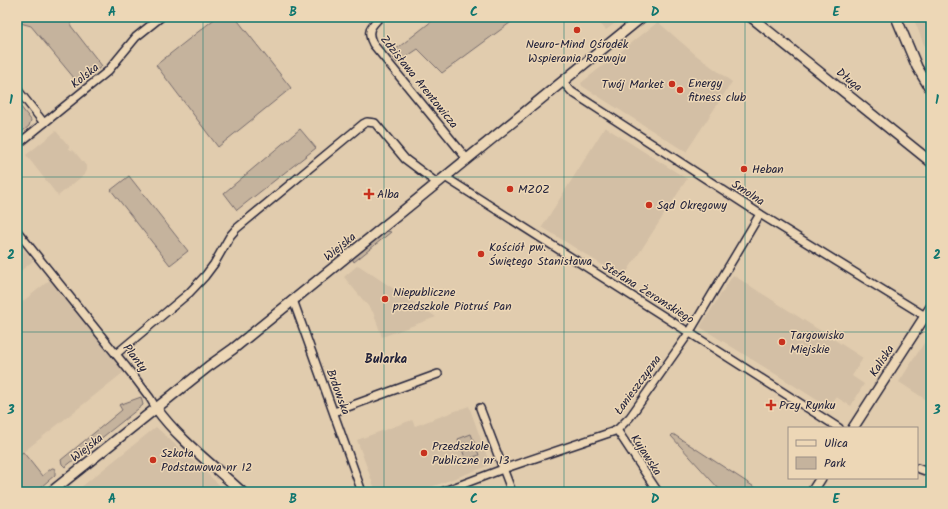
<svg xmlns="http://www.w3.org/2000/svg" width="948" height="509" font-family="Kalam,sans-serif">
	<style>
		.built { fill: #d3bfa5 }
		.green { fill: #c5b39d; stroke: #746a6c }
		.lines { fill: none; stroke-linecap: round; stroke-linejoin: round }
		.minor-casing { stroke: #22223b; stroke-width: 10 }
		.tertiary-casing { stroke: #22223b; stroke-width: 12 }
		.minor { stroke: #edd7b6; stroke-width: 7 }
		.tertiary { stroke: #edd7b6; stroke-width: 9 }
		.grid { fill: none; stroke: #0f766e; stroke-width: 1; stroke-opacity: 0.55 }
		.poi-dot { fill: #c8321e; stroke: #edd7b6; stroke-width: 1.5 }
		.labels { text-anchor: middle; dominant-baseline: central; stroke-width: 3; stroke-linejoin: round; paint-order: stroke }
		.poi-label { font-size: 12px; fill: #22223b; stroke: #edd7b6; text-anchor: start }
		.street-label { font-size: 12px; fill: #22223b; stroke: #edd7b6 }
		.neighbourhood-label { font-size: 13px; font-weight: bold; fill: #22223b; stroke: #edd7b6 }
		.neatline { fill: none; stroke: #0f766e; stroke-width: 1.5 }
		.grid-label { font-size: 13px; text-anchor: middle; font-weight: bold; fill: #0f766e }
	</style>
	<rect width="100%" height="100%" fill="#e1ccae"/>
	<filter id="ink" filterUnits="userSpaceOnUse"><feTurbulence type="fractalNoise" baseFrequency=".025" numOctaves="2"/><feDisplacementMap in="SourceGraphic" scale="8" xChannelSelector="R" yChannelSelector="G"/><feConvolveMatrix kernelMatrix="1 2 1 2 8 2 1 2 1" color-interpolation-filters="sRGB"/></filter>
	<g filter="url(#ink)">
		<!-- built -->
		<g class="built">
			<path d="M594,17h29l-17,13z"/>
			<path d="M913,17h18v45z"/>
			<path d="M658,22l38,33 36,27 -46,70 -104,-66 -1,-3z"/>
			<path d="M605,127l82,52 -64,99 -81,-51z"/>
			<path d="M56,131l13,15v3l5,2 9,11 4,5v3l-2,4 -27,22 -32,-41z"/>
			<path d="M17,241l16,20 -16,13z"/>
			<path d="M358,265l78,52 -54,20 -9,-25 -29,-35z"/>
			<path d="M733,275l130,83 -11,18 12,8 -13,22 -15,-9 -6,11 -130,-81z"/>
			<path d="M51,279l73,93 -107,85v-151z"/>
			<path d="M931,336v67l-32,-21 27,-42 3,-1z"/>
			<path d="M469,406l21,59 -72,27h-42l-19,-52 55,-20 3,6z"/>
			<path d="M156,427l71,65h-152z"/>
		</g>
		<!-- green -->
		<g class="green">
			<path d="M21,17h49l1,9 31,40 -23,18 -48,-58 -14,-4v-2z"/>
			<path d="M217,17h18l56,71 -73,59 -62,-82z"/>
			<path d="M437,17h81l-76,56 -24,-24 -21,14 -7,-9z"/>
			<path d="M17,102l14,18 -2,6 -12,10z"/>
			<path d="M300,129l16,19 -79,62 -13,-17z"/>
			<path d="M129,176l59,75 -18,14 -59,-75z"/>
			<path d="M387,231l4,1 -37,30 -2,-4z"/>
			<path d="M141,397l2,8 -78,62 -3,-3 -1,-4 61,-50 -3,-5z"/>
			<path d="M471,434l8,21 -13,5 -8,-21z"/>
			<path d="M673,434l86,56 -1,2h-40l2,-2 -49,-54z"/>
			<path d="M23,452l19,24 10,-8h1l2,1v6l-20,17h-18v-36z"/>
		</g>
		<g class="lines">
			<defs>
				<g id="minor">
					<path d="M380,17c-9,9 -14,14 -7,27l94,115"/>
					<path d="M563,82l9,10 188,122 165,102"/>
					<path d="M17,89l27,34"/>
					<path d="M17,145l91,-74 28,-34 25,-20"/>
					<path d="M445,177l394,251"/>
					<path d="M17,231l118,147 15,20 6,10"/>
					<path d="M293,300l69,192"/>
					<path d="M116,354l73,-61 16,-17 9,-12 16,-28 6,-7 127,-105 4,-2 8,1 30,36 32,24"/>
					<path d="M480,408l32,84"/>
					<path d="M334,412l104,-38"/>
					<path d="M617,430l41,62"/>
					<path d="M917,468l14,5"/>
					<path d="M442,492l61,-23 109,-37 5,-2 13,-13 59,-84 71,-119"/>
				</g>
				<g id="tertiary">
					<path d="M751,17l180,145"/>
					<path d="M896,17l21,50 14,23"/>
					<path d="M156,408c23,32 57,57 86,84"/>
					<path d="M853,428l78,-121"/>
					<path d="M51,492l158,-126 24,-17 409,-332"/>
					<path d="M812,492l9,-14"/>
				</g>
			</defs>
			<!-- minor casing -->
			<use href="#minor" class="minor-casing"/>
			<!-- tertiary casing -->
			<use href="#tertiary" class="tertiary-casing"/>
			<!-- minor -->
			<use href="#minor" class="minor"/>
			<!-- tertiary -->
			<use href="#tertiary" class="tertiary"/>
		</g>
	</g>
	<!-- grid -->
	<path class="grid" d="M203,17v475M384,17v475M564,17v475M745,17v475M17,177h914M17,332h914"/>
	<!-- markers -->
	<g class="poi-dot">
		<circle cx="577" cy="30" r="4"/>
		<circle cx="672" cy="84" r="4"/>
		<circle cx="680" cy="90" r="4"/>
		<circle cx="744" cy="169" r="4"/>
		<circle cx="510" cy="189" r="4"/>
		<path d="M367 188h4v4h4v4h-4v4h-4v-4h-4v-4h4z"/>
		<circle cx="649" cy="205" r="4"/>
		<circle cx="481" cy="254" r="4"/>
		<circle cx="385" cy="299" r="4"/>
		<circle cx="782" cy="342" r="4"/>
		<path d="M769 399h4v4h4v4h-4v4h-4v-4h-4v-4h4z"/>
		<circle cx="424" cy="453" r="4"/>
		<circle cx="153" cy="460" r="4"/>
	</g>
	<g class="labels">
		<!-- poi labels -->
		<g class="poi-label">
			<text x="577" y="44" text-anchor="middle">Neuro-Mind Ośrodek<tspan x="577" dy="14">Wspierania Rozwoju</tspan></text>
			<text x="688" y="83">Energy<tspan x="688" dy="14">fitness club</tspan></text>
			<text x="664" y="84" text-anchor="end">Twój Market</text>
			<text x="752" y="169">Heban</text>
			<text x="518" y="189">MZOZ</text>
			<text x="377" y="194">Alba</text>
			<text x="657" y="205">Sąd Okręgowy</text>
			<text x="489" y="247">Kościół pw.<tspan x="489" dy="14">Świętego Stanisława</tspan></text>
			<text x="393" y="292">Niepubliczne<tspan x="393" dy="14">przedszkole Piotruś Pan</tspan></text>
			<text x="790" y="335">Targowisko<tspan x="790" dy="14">Miejskie</tspan></text>
			<text x="779" y="405">Przy Rynku</text>
			<text x="432" y="446">Przedszkole<tspan x="432" dy="14">Publiczne nr 13</tspan></text>
			<text x="161" y="453">Szkoła<tspan x="161" dy="14">Podstawowa nr 12</tspan></text>
		</g>
		<!-- street labels -->
		<g class="street-label">
			<text transform="translate(85 76) rotate(-39)">Kolska</text>
			<text transform="translate(849 80) rotate(39)">Długa</text>
			<text transform="translate(419 82) rotate(51)">Zdzisława Arentowicza</text>
			<text transform="translate(748 193) rotate(33)">Smolna</text>
			<text transform="translate(340 247) rotate(-39)">Wiejska</text>
			<text transform="translate(648 293) rotate(32)">Stefana Żeromskiego</text>
			<text transform="translate(135 358) rotate(52)">Planty</text>
			<text transform="translate(882 361) rotate(-57)">Kaliska</text>
			<text transform="translate(638 385) rotate(-54)">Łanieszczyzna</text>
			<text transform="translate(338 392) rotate(70)">Brdowska</text>
			<text transform="translate(87 448) rotate(-38)">Wiejska</text>
			<text transform="translate(646 455) rotate(57)">Kujawska</text>
		</g>
		<!-- neighbourhood labels -->
		<g class="neighbourhood-label">
			<text x="386" y="359">Bularka</text>
		</g>
	</g>
	<!-- margin -->
	<rect width="948" height="509" fill="none" stroke="#edd7b6" stroke-width="44"/>
	<!-- legend -->
	<rect x="788" y="427" width="130" height="52" fill="#edd7b6" stroke="#9c8f85"/>
	<rect x="796" y="440" width="20" height="6" fill="#edd7b6" stroke="#9c8f85"/>
	<text x="824" y="447" font-size="12" fill="#22223b">Ulica</text>
	<rect x="796" y="457" width="20" height="12" fill="#c5b39d" stroke="#9c8f85"/>
	<text x="824" y="467" font-size="12" fill="#22223b">Park</text>
	<rect x="22" y="22" width="904" height="465" class="neatline"/>
	<g class="grid-label">
		<text x="112" y="16">A</text>
		<text x="293" y="16">B</text>
		<text x="474" y="16">C</text>
		<text x="655" y="16">D</text>
		<text x="836" y="16">E</text>
		<text x="11" y="104">1</text>
		<text x="937" y="104">1</text>
		<text x="11" y="259">2</text>
		<text x="937" y="259">2</text>
		<text x="11" y="414">3</text>
		<text x="937" y="414">3</text>
		<text x="112" y="503">A</text>
		<text x="293" y="503">B</text>
		<text x="474" y="503">C</text>
		<text x="655" y="503">D</text>
		<text x="836" y="503">E</text>
	</g>
</svg>
